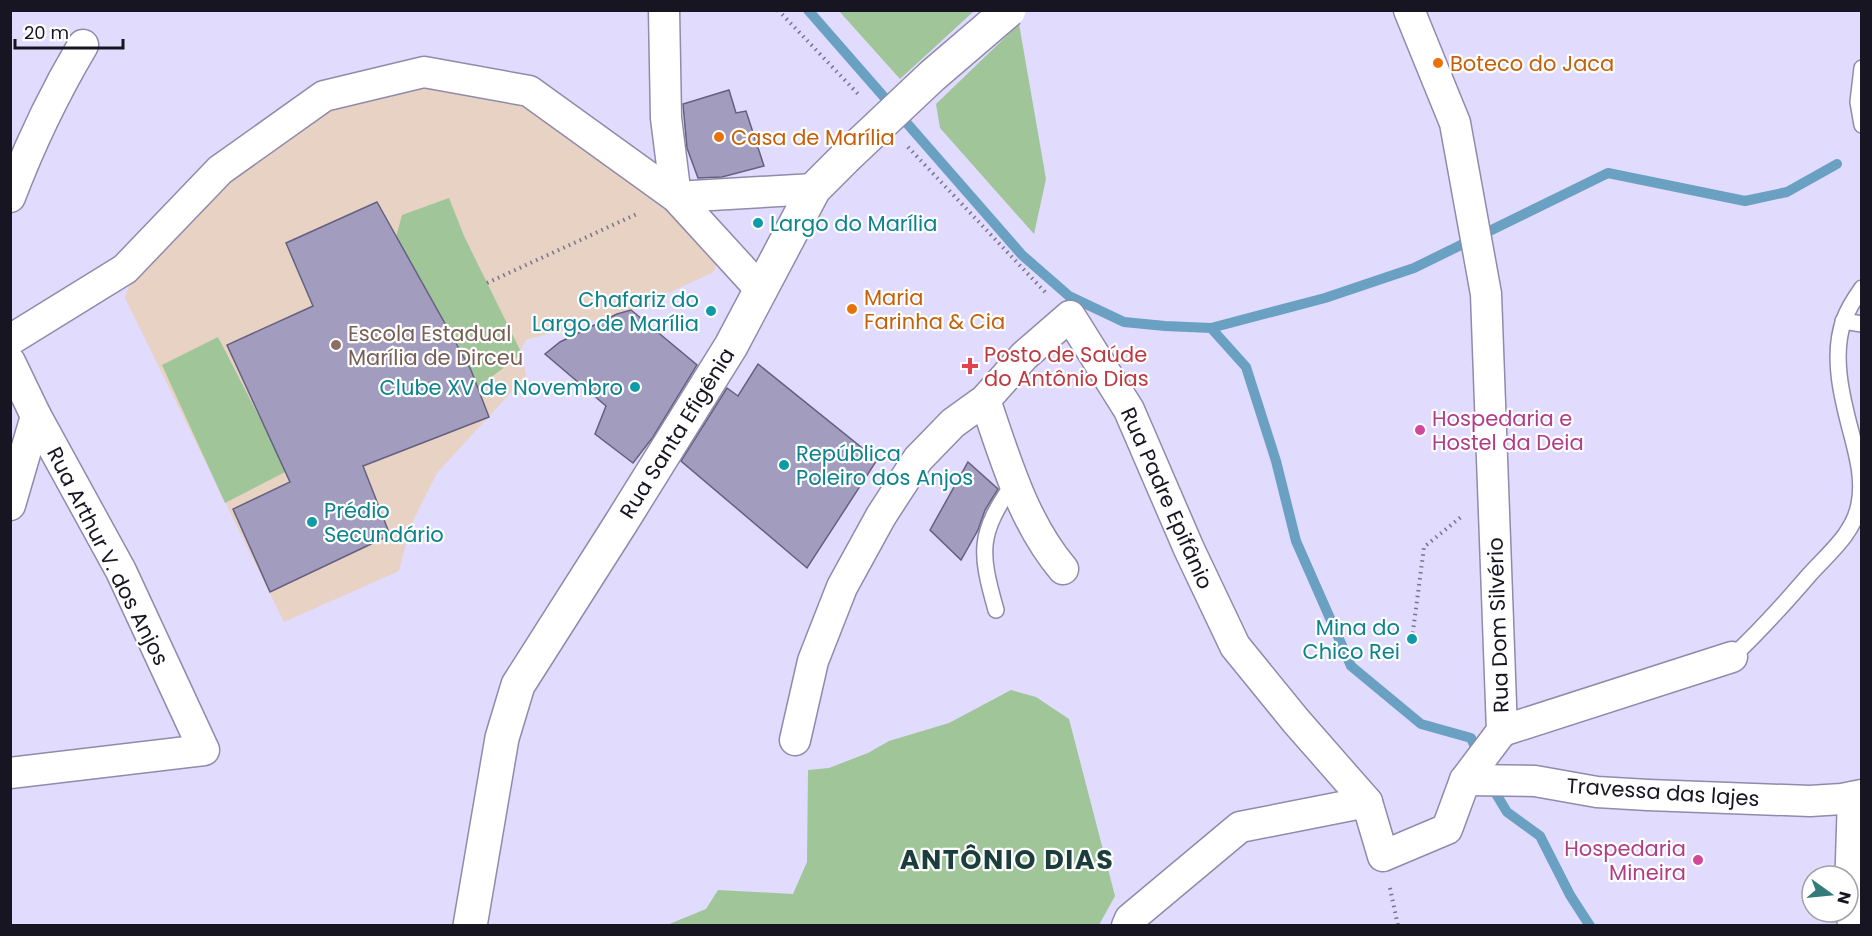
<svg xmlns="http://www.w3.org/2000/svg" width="1872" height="936" font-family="Poppins,sans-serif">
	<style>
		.education { fill: #e7d2c4 }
		.green { fill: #9fc599 }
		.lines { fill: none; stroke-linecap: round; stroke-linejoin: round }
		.stream { stroke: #6aa0c1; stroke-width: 10 }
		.building { fill: #a29cbe; stroke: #65607e; stroke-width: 1.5 }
		.lane-casing { stroke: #908aab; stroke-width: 18 }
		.street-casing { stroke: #908aab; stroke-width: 33 }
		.secondary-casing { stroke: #908aab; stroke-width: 36 }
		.path { stroke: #78748b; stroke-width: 4; stroke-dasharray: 1.5 4.5; stroke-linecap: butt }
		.lane { stroke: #fff; stroke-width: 15 }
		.street { stroke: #fff; stroke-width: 30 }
		.secondary { stroke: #fff; stroke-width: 33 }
		.secondary-bridge-casing { stroke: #908aab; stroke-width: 36; stroke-linecap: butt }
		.secondary-bridge { stroke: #fff; stroke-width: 33 }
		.food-dot { fill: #e8710a; stroke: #fff; stroke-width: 2 }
		.culture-dot { fill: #0f9aa8; stroke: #fff; stroke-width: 2 }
		.education-dot { fill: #8d6e63; stroke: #fff; stroke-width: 2 }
		.health-dot { fill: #e0444e; stroke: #fff; stroke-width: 2 }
		.hotel-dot { fill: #d1479c; stroke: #fff; stroke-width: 2 }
		.labels { text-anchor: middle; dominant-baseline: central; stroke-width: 4.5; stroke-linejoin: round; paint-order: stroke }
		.food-label { font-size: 21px; fill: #c56008; stroke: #fff; text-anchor: start }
		.culture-label { font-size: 21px; fill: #0d838f; stroke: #fff; text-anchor: start }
		.education-label { font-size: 21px; fill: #785e54; stroke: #fff; text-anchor: start }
		.health-label { font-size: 21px; fill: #be3a42; stroke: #fff; text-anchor: start }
		.hotel-label { font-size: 21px; fill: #b23c85; stroke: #fff; text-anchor: start }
		.street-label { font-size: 21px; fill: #171521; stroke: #fff }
		.district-label { font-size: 27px; font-weight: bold; letter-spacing: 1.5px; fill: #1b3d3c; stroke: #fff }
	</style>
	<rect width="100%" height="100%" fill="#e1dbfe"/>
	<!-- education -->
	<path class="education" d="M424,72l105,19 191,154 -6,27 -83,38 -105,30 -5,9 5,27 -89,97 -26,52 -12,46 -115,51 -159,-324 14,-43 185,-159z"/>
	<!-- green -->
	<g class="green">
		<path d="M839,11h135l-74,68z"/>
		<path d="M1019,24l27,155 -12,55 -94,-106 -4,-24z"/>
		<path d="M449,198l15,38 58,118 -44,33 -32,-62 -50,-88 6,-22z"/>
		<path d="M218,337l69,134 -62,32 -63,-138z"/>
		<path d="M1011,690l25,7 33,22 46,177 -16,29h-432l39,-16 12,-19 75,4 14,-32 1,-92 21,-2 39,-15 21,-12 60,-18z"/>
	</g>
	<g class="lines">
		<!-- stream -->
		<g class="stream">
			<path d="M808,10l214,245 47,41 55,26 41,4 46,2 114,-30 89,-30 194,-95 137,28 42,-9 50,-28"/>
			<path d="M1211,328l35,39 30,94 20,80 55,125 70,58 50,14 8,18"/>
			<path d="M1490,784l17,28 33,24 30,59 20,31"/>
		</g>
	</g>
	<!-- building -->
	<g class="building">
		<path d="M729,90l7,23 10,-2 18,55 -42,11 -24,1 -11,-30 -4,-44z"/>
		<path d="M377,202l94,168 18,47 -126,49 27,69 -120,57 -37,-83 57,-27 -63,-137 86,-39 -27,-63z"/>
		<path d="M631,310l66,55 -44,72 -20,26 -38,-29 11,-28 -61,-52 15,-12 57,-28z"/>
		<path d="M758,364l119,96 -70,108 -126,-107 46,-73 11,8z"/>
		<path d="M968,462l30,27 -13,21 -7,20 -17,30 -31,-30z"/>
	</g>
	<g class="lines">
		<defs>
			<g id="lane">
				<path d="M1862,68l-4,34 4,23"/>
				<path d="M1843,321l19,3"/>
				<path d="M996,610c-17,-60 -18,-76 19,-129"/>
				<path d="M1732,657c28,-26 53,-54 78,-83 19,-21 44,-41 49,-70 5,-24 -2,-49 -8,-72 -9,-34 -20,-77 -7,-112 4,-12 11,-22 18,-32"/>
			</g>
			<g id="street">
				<path d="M664,10l2,108 10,79 138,-8"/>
				<path d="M10,197c20,-53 44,-103 73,-152"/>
				<path d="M10,340l115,-71 95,-99 104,-74 100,-24 105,19 147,106 85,93"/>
				<path d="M10,362l26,54 85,155 83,179 -194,23"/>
				<path d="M985,400c20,58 38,122 78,169"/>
				<path d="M10,505l26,-89"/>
				<path d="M1502,731l230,-74"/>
				<path d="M795,740l18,-79 29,-74 39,-71 37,-57 35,-36 32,-23 39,-44 46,-40 59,94 60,139 46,97 61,75 71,81"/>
				<path d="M1465,780l70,1 62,11 51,3 162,6 32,-2 20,-4"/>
				<path d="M1127,926l3,-7 110,-92 127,-25 16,54 64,-27 18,-49 37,-49 -16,-437 -31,-171 -46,-113"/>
				<path d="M1853,926l-3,-35 3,-94"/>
			</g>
			<path id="secondary" d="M470,926l32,-188 16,-53 103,-162 110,-177 83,-157 31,-31"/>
		</defs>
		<!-- lane casing -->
		<use href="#lane" class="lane-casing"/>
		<!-- street casing -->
		<use href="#street" class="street-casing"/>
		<!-- secondary casing -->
		<use href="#secondary" class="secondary-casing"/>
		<!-- path -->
		<g class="path">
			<path d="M778,10l82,86"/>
			<path d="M908,147l137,145"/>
			<path d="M487,283l152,-70"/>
			<path d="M1412,639l12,-92 37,-30"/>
			<path d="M1390,888l8,38"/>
		</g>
		<!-- lane -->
		<use href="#lane" class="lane"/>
		<!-- street -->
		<use href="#street" class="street"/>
		<!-- secondary -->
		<use href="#secondary" class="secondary"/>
		<defs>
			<path id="secondary-bridge" d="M845,158l87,-82 77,-66"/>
		</defs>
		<!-- secondary-bridge casing -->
		<use href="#secondary-bridge" class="secondary-bridge-casing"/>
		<!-- secondary-bridge -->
		<use href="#secondary-bridge" class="secondary-bridge"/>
	</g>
	<!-- markers -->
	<g class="food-dot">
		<circle cx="1438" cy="63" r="6"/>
		<circle cx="719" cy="137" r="6"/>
		<circle cx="852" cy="309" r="6"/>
	</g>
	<g class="culture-dot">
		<circle cx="758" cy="223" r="6"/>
		<circle cx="711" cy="311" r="6"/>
		<circle cx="635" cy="387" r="6"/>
		<circle cx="784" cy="465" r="6"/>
		<circle cx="312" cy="522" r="6"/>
		<circle cx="1412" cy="639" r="6"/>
	</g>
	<circle class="education-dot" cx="336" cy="345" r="6"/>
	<path class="health-dot" d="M967 357h6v6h6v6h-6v6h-6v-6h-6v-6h6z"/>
	<g class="hotel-dot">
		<circle cx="1420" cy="430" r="6"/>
		<circle cx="1698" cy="860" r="6"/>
	</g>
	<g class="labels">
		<!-- food labels -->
		<g class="food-label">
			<text x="1450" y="63">Boteco do Jaca</text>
			<text x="731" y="137">Casa de Marília</text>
			<text x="864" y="297">Maria<tspan x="864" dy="24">Farinha &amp; Cia</tspan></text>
		</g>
		<!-- culture labels -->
		<g class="culture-label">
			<text x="770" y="223">Largo do Marília</text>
			<text x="699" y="299" text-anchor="end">Chafariz do<tspan x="699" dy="24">Largo de Marília</tspan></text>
			<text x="623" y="387" text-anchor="end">Clube XV de Novembro</text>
			<text x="796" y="453">República<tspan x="796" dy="24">Poleiro dos Anjos</tspan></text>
			<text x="324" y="510">Prédio<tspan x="324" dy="24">Secundário</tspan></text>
			<text x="1400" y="627" text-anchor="end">Mina do<tspan x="1400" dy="24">Chico Rei</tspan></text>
		</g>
		<!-- education labels -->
		<g class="education-label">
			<text x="348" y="333">Escola Estadual<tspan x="348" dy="24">Marília de Dirceu</tspan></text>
		</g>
		<!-- health labels -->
		<g class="health-label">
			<text x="984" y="354">Posto de Saúde<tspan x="984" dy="24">do Antônio Dias</tspan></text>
		</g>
		<!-- hotel labels -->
		<g class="hotel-label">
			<text x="1432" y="418">Hospedaria e<tspan x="1432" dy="24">Hostel da Deia</tspan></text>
			<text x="1686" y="848" text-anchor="end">Hospedaria<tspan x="1686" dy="24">Mineira</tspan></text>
		</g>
		<!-- street labels -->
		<g class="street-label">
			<text transform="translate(677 433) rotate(-58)">Rua Santa Efigênia</text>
			<text transform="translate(1167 498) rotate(66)">Rua Padre Epifânio</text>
			<text transform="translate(108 556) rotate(63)">Rua Arthur V. dos Anjos</text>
			<text transform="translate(1498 625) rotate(-92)">Rua Dom Silvério</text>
			<text transform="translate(1663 792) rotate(4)">Travessa das lajes</text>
		</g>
		<!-- district labels -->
		<g class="district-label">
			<text x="1007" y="859">ANTÔNIO DIAS</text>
		</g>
	</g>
	<!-- border -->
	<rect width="1872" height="936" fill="none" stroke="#171521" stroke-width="24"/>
	<!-- north arrow -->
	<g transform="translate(1830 894) rotate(105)"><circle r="28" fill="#ffffff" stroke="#a2a1a6" stroke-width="1.5"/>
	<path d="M0-4.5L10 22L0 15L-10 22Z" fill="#337c7a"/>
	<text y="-9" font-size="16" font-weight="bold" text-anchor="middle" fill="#171521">N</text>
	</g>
	<!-- scale -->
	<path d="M15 39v9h108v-9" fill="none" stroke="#171521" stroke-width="3"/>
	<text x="24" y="39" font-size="18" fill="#171521" stroke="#ffffff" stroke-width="4.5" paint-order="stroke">20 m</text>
</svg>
